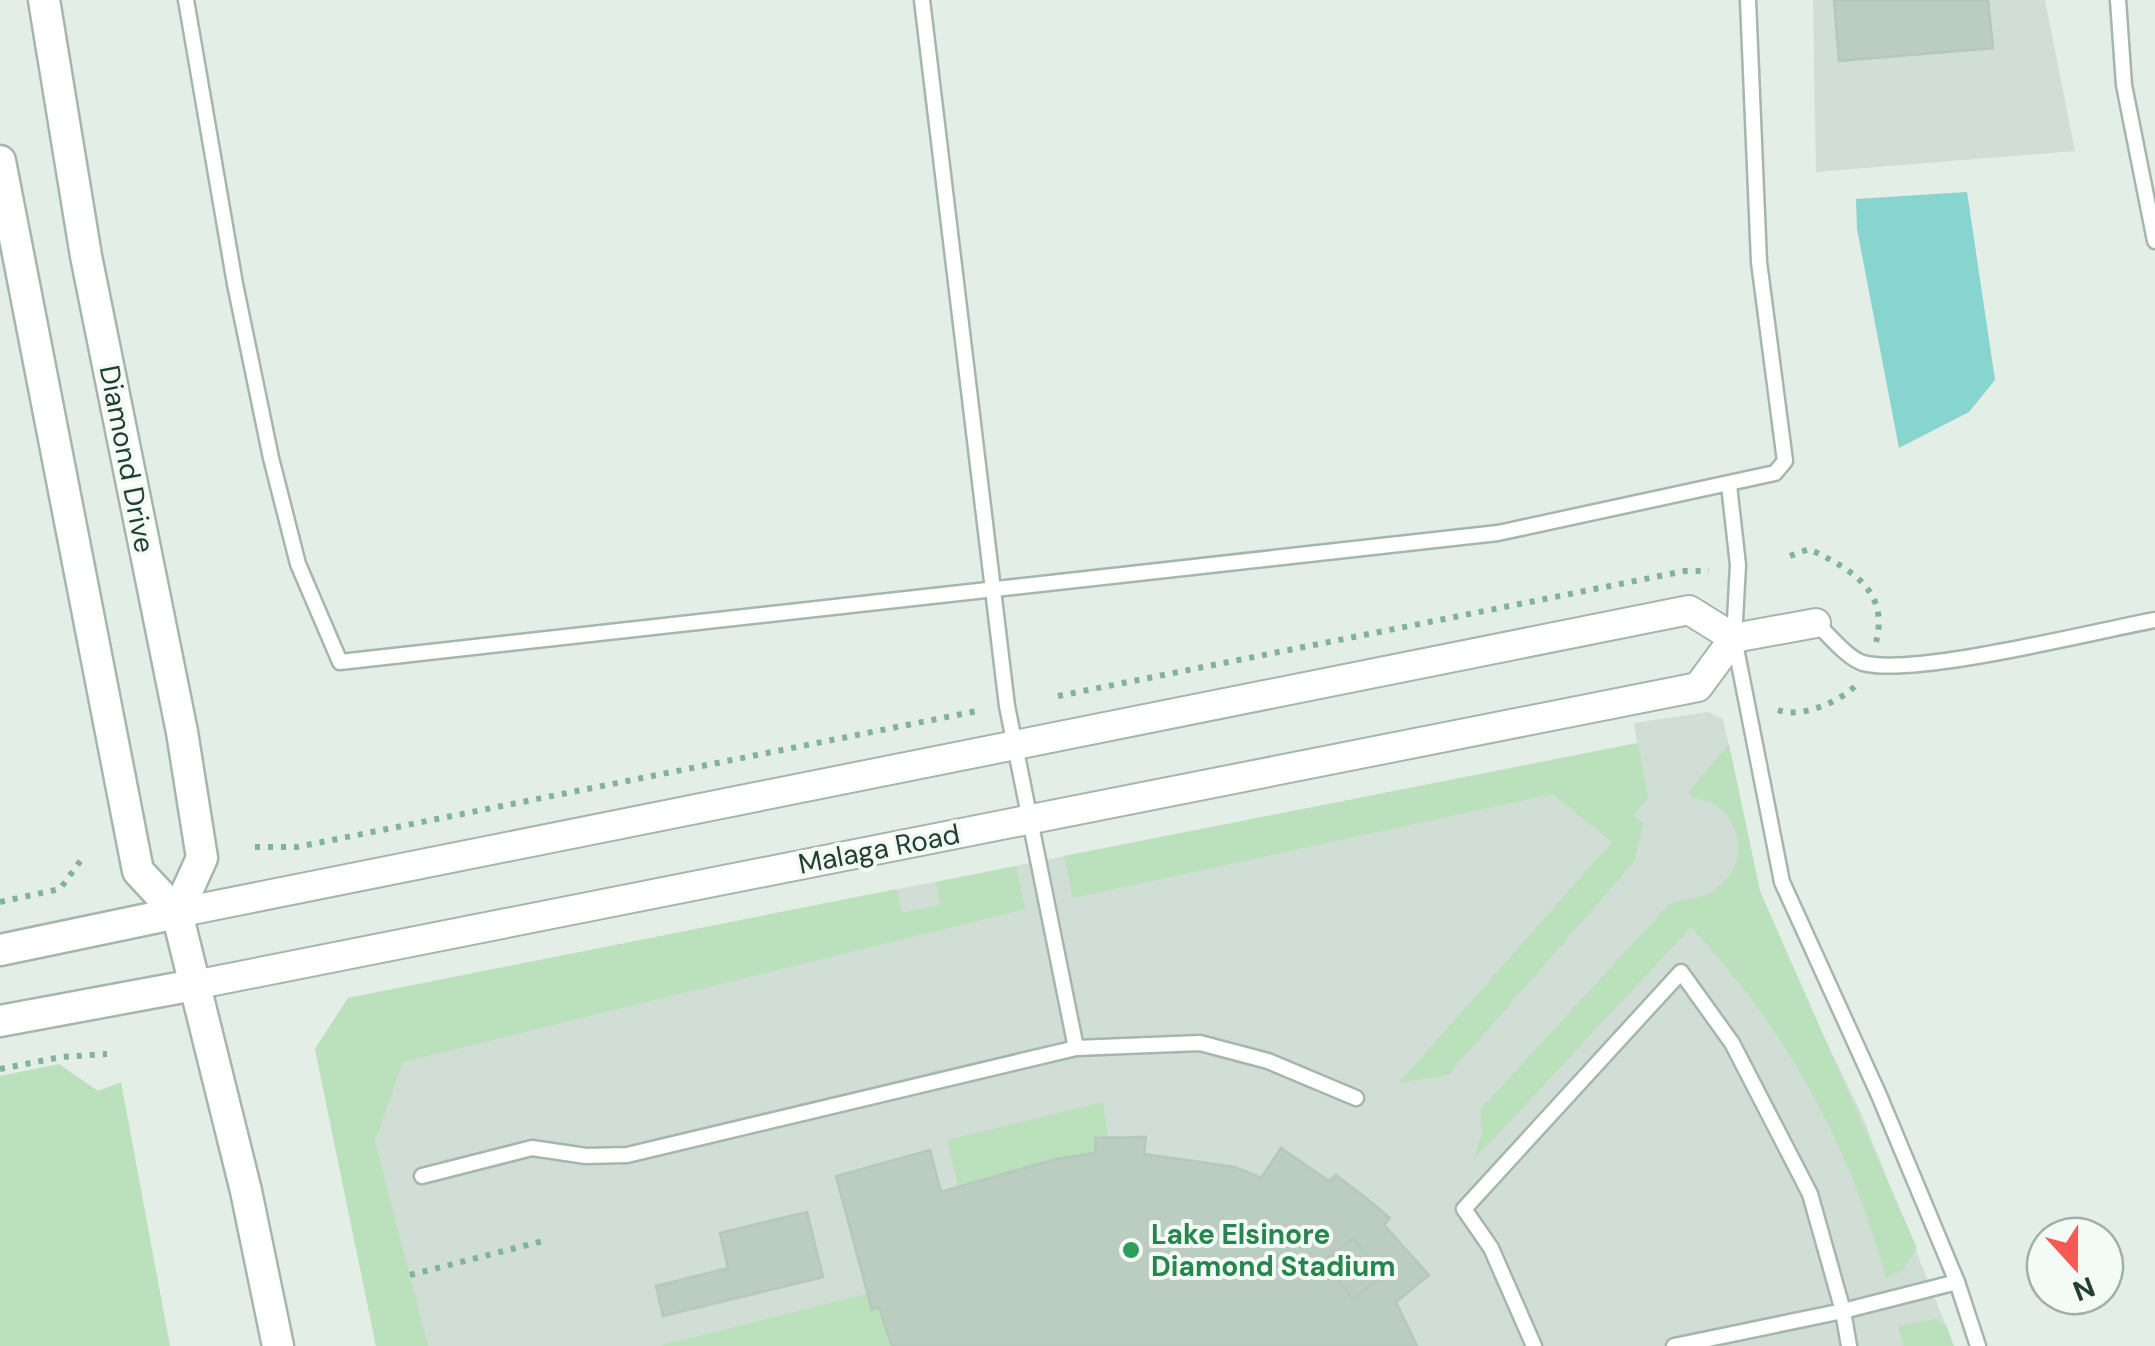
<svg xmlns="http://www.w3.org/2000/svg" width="2155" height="1346" font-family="'DM Sans',sans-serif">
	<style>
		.built { fill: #d1ded5 }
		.green { fill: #bbe0bc }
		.water { fill: #88d5cf }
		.building { fill: #bbccc1; stroke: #b5c8bc; stroke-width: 2.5 }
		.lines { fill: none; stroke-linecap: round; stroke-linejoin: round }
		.service-casing { stroke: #a5b6ac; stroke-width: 19 }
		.minor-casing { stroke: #a5b6ac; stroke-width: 32 }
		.tertiary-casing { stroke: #a5b6ac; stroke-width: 35 }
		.path { stroke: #82b398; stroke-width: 6; stroke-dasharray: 5 8; stroke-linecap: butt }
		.service { stroke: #fff; stroke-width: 14 }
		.minor { stroke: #fff; stroke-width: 28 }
		.tertiary { stroke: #fff; stroke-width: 30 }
		.leisure-dot { fill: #2e9e5b; stroke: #f4faf5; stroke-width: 4 }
		.labels { text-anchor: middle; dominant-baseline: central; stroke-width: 8; stroke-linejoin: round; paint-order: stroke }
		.street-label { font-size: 28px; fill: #224031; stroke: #f4faf5 }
		.leisure-label { font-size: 28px; font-weight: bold; fill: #27864d; stroke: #f4faf5; text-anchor: start }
	</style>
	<rect width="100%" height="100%" fill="#e3eee6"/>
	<!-- built -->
	<g class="built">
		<path d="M1813,0h232l30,151 -259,21z"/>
		<path d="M1708,712l15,7 37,172 24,63 77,159 93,233h-1578l-61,-297 33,-51 1289,-255 -3,-20z"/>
	</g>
	<!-- green -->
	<g class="green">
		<path d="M1638,743l10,55 -15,17 10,9 -9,38 -186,213 -49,8 213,-241 -59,-48 -480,104 -9,-42z"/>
		<path d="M1729,744l31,147 157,357 -14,22 -17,8c-35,-131 -102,-252 -195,-351l-218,234 9,-27 -2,-24 189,-206c19,-6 37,-5 52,-19 34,-30 14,-86 -30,-87l-2,-7z"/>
		<path d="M1016,866l9,43 -622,153 -28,79 53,205h-52l-61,-297 33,-51 549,-109 5,24 38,-8 -4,-23z"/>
		<path d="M59,1064l39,27 23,-9 49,264h-170v-270z"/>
		<path d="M1103,1102l5,36h-12l-1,15 -39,6 -98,28 -11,-47z"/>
		<path d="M868,1293l4,17 7,-3 13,39h-232z"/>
		<path d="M1935,1319l11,6 8,21h-50l-6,-20z"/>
	</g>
	<!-- water -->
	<path class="water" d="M1967,192l28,188 -26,32 -70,36 -42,-219 -1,-30z"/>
	<!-- building -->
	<g class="building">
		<path d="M1834,0h154l5,48 -154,13z"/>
		<path d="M1146,1137l-2,17 91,13 26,11 20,-30 48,33 7,-6 30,23 24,20 -6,7 45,50 -33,27 21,44h-525l-13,-39 -7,3 -36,-134 94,-26 11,42 115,-33 39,-6 1,-15z"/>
		<path d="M807,1212l16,65 -160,39 -7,-30 72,-18 -8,-35z"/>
		<path d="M1353,1238l30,37 -30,24 -29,-38z"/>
	</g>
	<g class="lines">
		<defs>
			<g id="service">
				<path d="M186,0l49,284 36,174 27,106 42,98 1158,-129 277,-60 10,-12 -26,-199 -11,-262"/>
				<path d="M922,0l85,706 69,342 124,-5 68,18 88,37"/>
				<path d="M2118,0l6,85 31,156"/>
				<path d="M1729,485l9,80 -4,73 48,244 96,211 79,189 21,64"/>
				<path d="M1816,623c13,12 31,35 47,40 51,14 232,-32 292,-43"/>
				<path d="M422,1176l110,-28 54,8 41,-1 449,-107"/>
				<path d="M1534,1346l-43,-98 -27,-39 217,-237 51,71 78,151 33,117 -169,35"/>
				<path d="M1849,1346l-6,-35 114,-29"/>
			</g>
			<g id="minor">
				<path d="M177,913l1512,-303 45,28 82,-15"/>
				<path d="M194,985l1504,-298 36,-49"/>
			</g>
			<g id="tertiary">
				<path d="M44,0l42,256 96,476 20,126 -25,55"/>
				<path d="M0,161l138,710 39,42 69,278 32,155"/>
				<path d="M0,950l177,-37"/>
				<path d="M0,1021l194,-36"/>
			</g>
		</defs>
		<!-- service casing -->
		<use href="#service" class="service-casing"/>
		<!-- minor casing -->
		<use href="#minor" class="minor-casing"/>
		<!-- tertiary casing -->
		<use href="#tertiary" class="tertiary-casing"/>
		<!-- path -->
		<g class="path">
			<path d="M1790,556l19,-7c40,19 81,41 67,93"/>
			<path d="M1058,696l627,-125h24"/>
			<path d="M1778,710c23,9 64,-9 79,-26"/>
			<path d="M255,847h42l680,-136"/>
			<path d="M0,902l60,-13 21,-29"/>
			<path d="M0,1069l61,-12 46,-3"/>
			<path d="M410,1275l133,-34"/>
		</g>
		<!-- service -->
		<use href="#service" class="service"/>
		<!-- minor -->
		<use href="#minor" class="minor"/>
		<!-- tertiary -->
		<use href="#tertiary" class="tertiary"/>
	</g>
	<!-- markers -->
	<circle class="leisure-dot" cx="1131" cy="1250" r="10"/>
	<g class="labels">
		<!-- street labels -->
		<g class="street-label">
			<text transform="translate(127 459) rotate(79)">Diamond Drive</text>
			<text transform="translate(879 849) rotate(-11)">Malaga Road</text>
		</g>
		<!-- leisure labels -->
		<g class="leisure-label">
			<text x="1151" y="1234">Lake Elsinore<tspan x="1151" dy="32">Diamond Stadium</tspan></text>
		</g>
	</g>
	<!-- north arrow -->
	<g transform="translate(2075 1266) rotate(159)"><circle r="48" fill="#f4faf5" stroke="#a0b0a7" stroke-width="2.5"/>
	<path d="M0-8L18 38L0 25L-18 38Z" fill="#f85856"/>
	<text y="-15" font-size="28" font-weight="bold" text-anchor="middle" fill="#224031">N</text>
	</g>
</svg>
